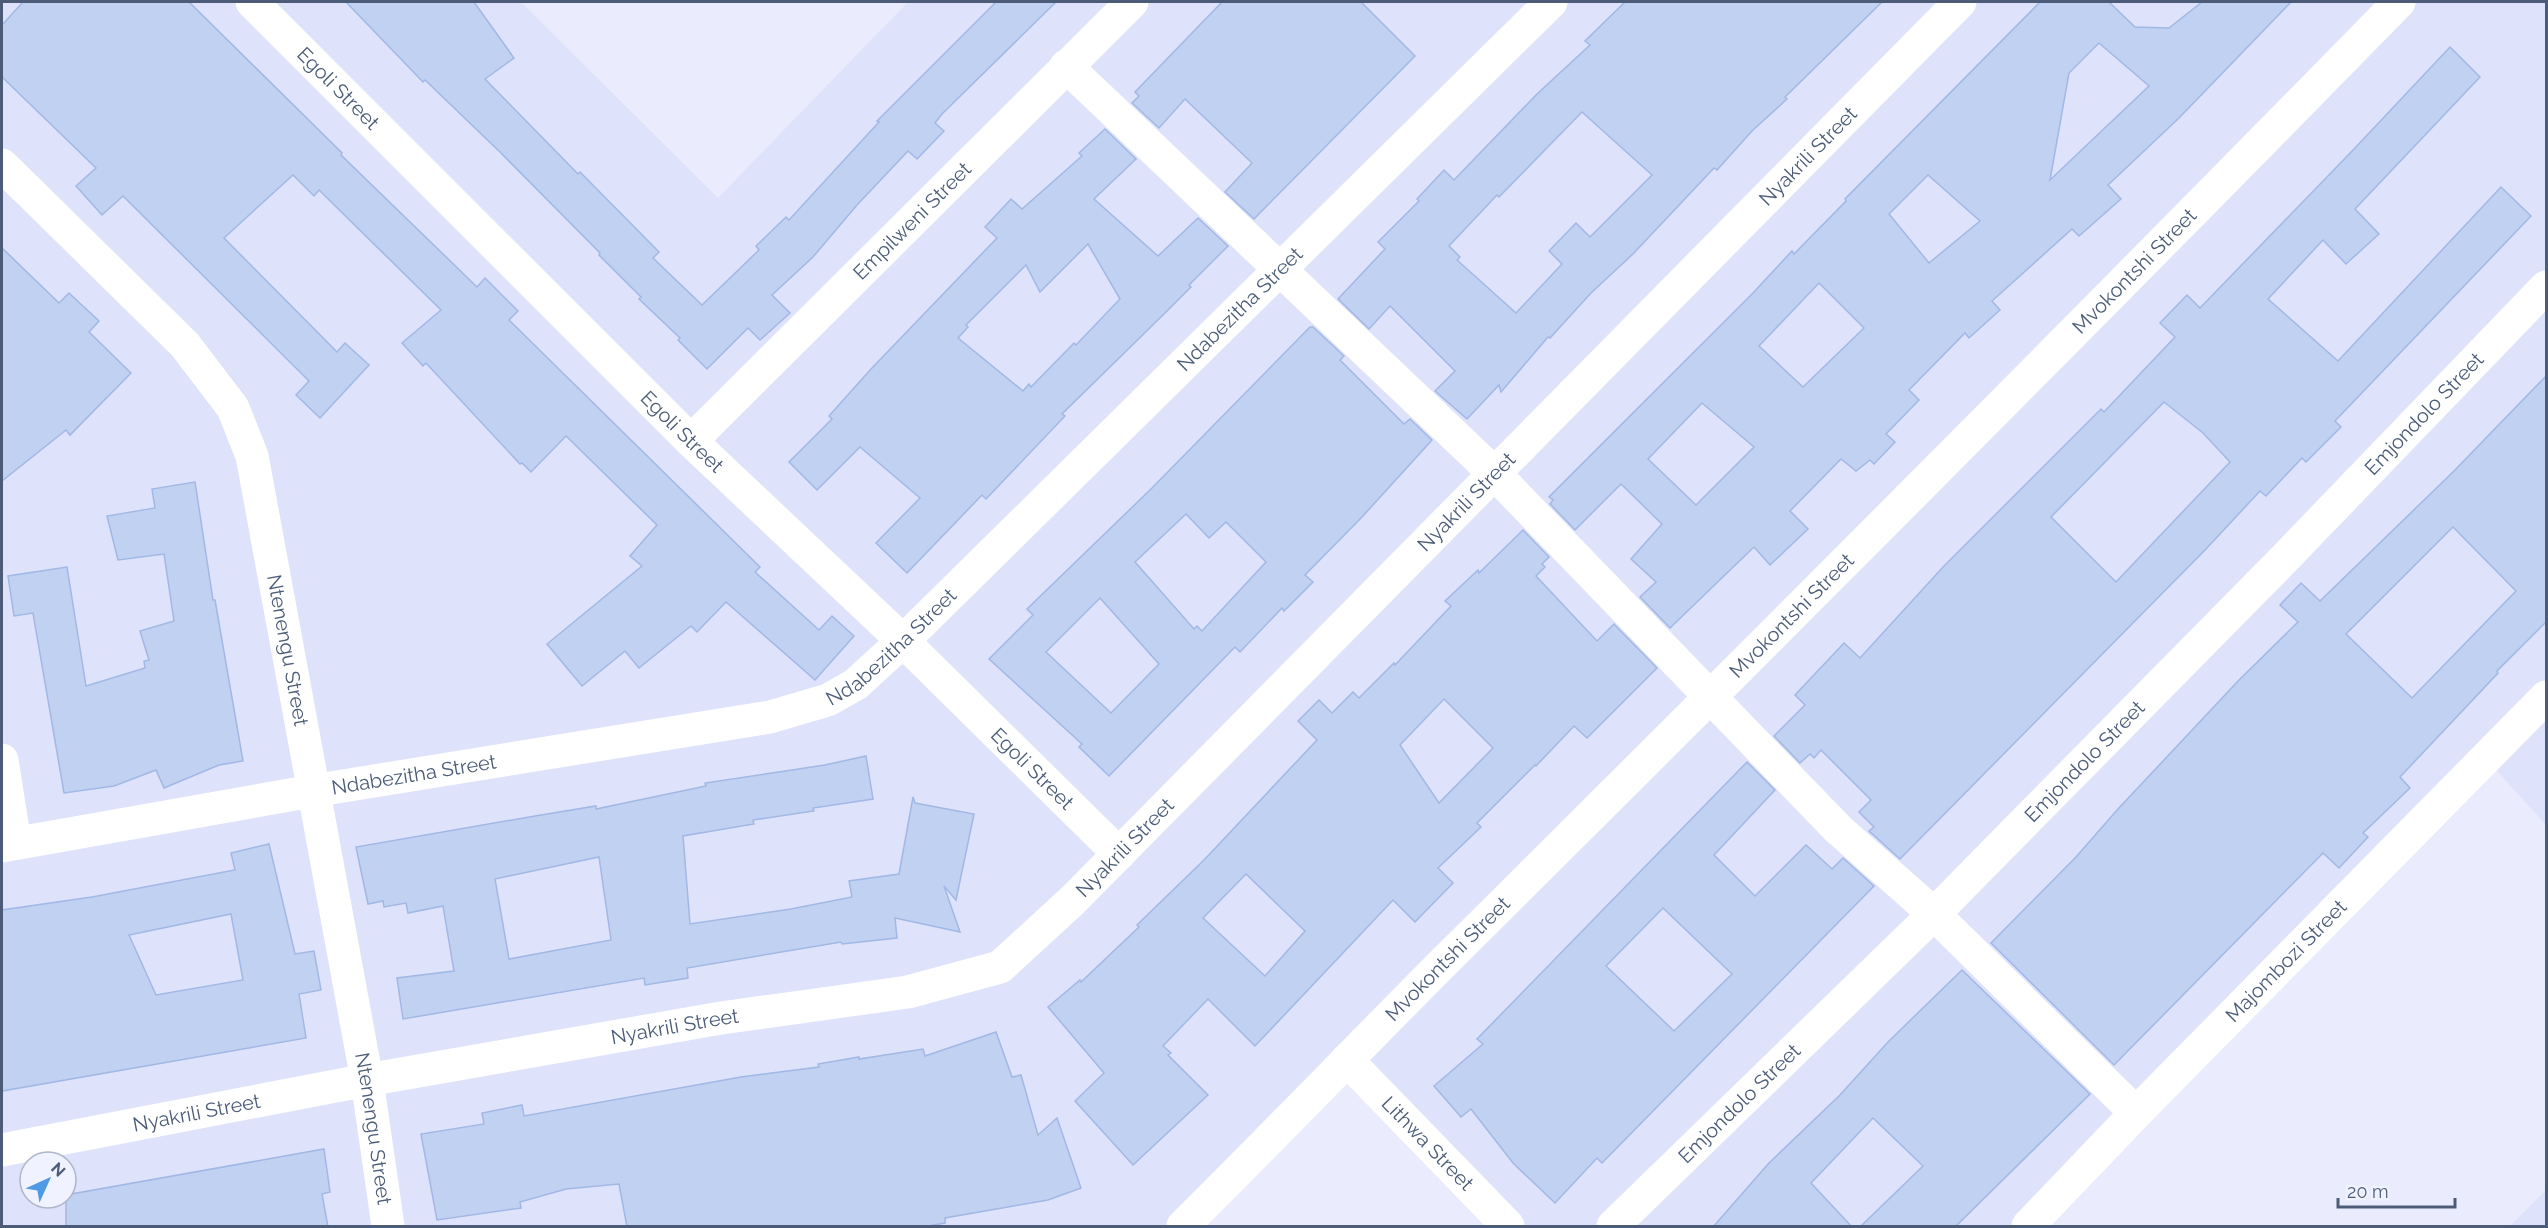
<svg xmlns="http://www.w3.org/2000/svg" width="2548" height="1228" font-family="Raleway,sans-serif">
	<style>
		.residential { fill: #dee2fa; fill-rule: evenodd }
		.building { fill: #c1d1f2; stroke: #a1b8e5; stroke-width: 1.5; fill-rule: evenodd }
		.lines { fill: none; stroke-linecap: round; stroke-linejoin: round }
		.street { stroke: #fff; stroke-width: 33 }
		.labels { text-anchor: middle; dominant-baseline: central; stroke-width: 4.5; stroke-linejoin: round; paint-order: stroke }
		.street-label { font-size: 20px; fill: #4c5c78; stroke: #f0f2ff }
	</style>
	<rect width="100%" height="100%" fill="#eaecfd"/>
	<!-- residential -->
	<g class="residential">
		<path d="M2,2h519l197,196 190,-196h1638v823l-61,-67 -454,468h-523l-161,-166 -164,166h-1181zM30,1162h36v36h-36z"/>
		<path d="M2546,1190v36h-36z"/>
	</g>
	<!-- building -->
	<g class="building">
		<path d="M23,2h166l153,151 -1,2 136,132 8,-9 33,33 -9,9 251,247 -5,5 64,58 13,-14 22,20 -39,44 -89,-78 -29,30 -6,-6 -52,42 -14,-17 -43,35 -35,-42 95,-78 -12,-10 27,-31 -91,-89 -35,36 -9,-9 -2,1 -94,-101 -3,3 -21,-23 39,-33 -122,-120 -5,6 -21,-21 -69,63 113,114 8,-9 24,22 -49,53 -24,-23 13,-14 -186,-185 -21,19 -26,-29 20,-18 -94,-91v-52z"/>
		<path d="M346,2h128l40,56 -29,21 93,95 2,-2 79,80 -6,6 49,47 57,-55 -3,-4 30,-29 3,3 90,-98 -2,-1 119,-119h60l-114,112 -7,9 9,8 -27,28 -9,-8 -51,54 -44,52 -41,38 18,18 -30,27 -12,-12 -41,41 -29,-29 2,-2 -41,-39 2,-2 -42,-42 1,-2 -100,-101 -75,-72 -2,2z"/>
		<path d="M1222,2h139l54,54 -161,163 -29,-27 27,-29 -67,-64 -26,29 -27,-25 7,-7 -4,-4z"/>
		<path d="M1625,2h257l-97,95 2,2 -35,32 -35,39 -3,-2 -81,86 -42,39 -41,45 -2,-1 -47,55 -2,-7 -32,34 -32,-28 20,-20 -65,-65 -21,23 -31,-30 47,-50 -7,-7 41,-41 -2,-2 27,-29 10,10 83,-86 53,-49 -5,-4zM1582,112l70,63 -62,62 -14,-14 -27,28 13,13 -46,49 -59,-53 3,-3 -11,-11 48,-51 2,2z"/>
		<path d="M2040,2h69l26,25 34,1 33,-26h89l-112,116 -71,67 13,14 -42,37 -7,-7 -80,72 8,9 -31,28 -4,-5 -56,57 10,10 -33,34 9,8 -21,22 -4,-4 -14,11 -15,-12 -51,52 18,18 -38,36 -16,-18 -84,81 -30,-31 16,-15 -25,-23 31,-35 -41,-40 -46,46 -25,-26 3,-4 -4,-3 204,-204 39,-42 2,3 52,-53 -1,-2zM2099,43l50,43 -99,94 19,-107zM1928,175l52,46 -51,42 -40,-49zM1819,283l45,45 -61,59 -44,-41zM1702,403l52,44 -58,58 -48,-46z"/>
		<path d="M2450,47l30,30 -125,132 24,25 -33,30 -23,-24 -55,59 70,62 163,-174 30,29 -196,205 6,6 -35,35 -4,-4 -36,38 -6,-5 -54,58 -306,310 -31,-28 5,-4 -15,-15 12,-12 -50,-50 -7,8 -4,-4 -10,9 -26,-27 31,-31 -10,-10 49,-52 16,15 84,-92 157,-157 3,3 71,-75 -15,-14 27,-28 13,13 155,-160zM2164,402l39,31 27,29 -114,120 -65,-65z"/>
		<path d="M1105,129l31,30 -42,40 64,57 40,-38 30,28 -39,39 2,2 -29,29 -100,98 3,2 -79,83 -4,-4 -75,78 -31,-30 44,-45 -60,-51 -43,43 -28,-28 43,-43 -3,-3 42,-47 126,-131 -12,-11 26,-28 11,10 60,-53 -3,-3zM1088,244l32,55 -44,46 -2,-2 -43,44 -2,-3 -6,7 -65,-53 10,-11 -2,-2 60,-60 14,27z"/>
		<path d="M2,248l57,55 10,-10 30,28 -10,11 42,41 -61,62 -4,-5 -64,51z"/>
		<path d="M1310,327h3l31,29 -4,4 64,64 6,-5 22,21 -70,77 -57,58 8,7 -29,29 -2,-3 -42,44 -5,-5 -126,129 -30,-29 3,-3 -93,-85 44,-44 -6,-6 125,-121zM1186,514l23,24 17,-16 40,40 -64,69 -5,-5 -3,3 -59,-67zM1100,598l59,66 -48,49 -65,-61z"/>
		<path d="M2547,375v246l-50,50 1,2 -98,104 10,11 -47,45 5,4 -29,31 -16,-15 -209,212 -123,-122 85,-86 42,-48 121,-129 59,-58 -18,-17 21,-22 19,18 134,-130zM2453,527l63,64 -104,107 -66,-64z"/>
		<path d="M195,482l18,118h2l28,161 -24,4 -55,23 -8,-18 -42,16 -50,7 -31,-180 -19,3 -6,-40 59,-9 19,119 59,-18 -1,-7 5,-1 -9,-29 34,-10 -10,-67 -46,6 -11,-44 48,-8 -3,-19z"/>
		<path d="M1523,530l26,27 -7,7 3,3 -9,9 61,65 17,-17 43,44 -70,70 -13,-12 -38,40 -1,-1 -58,58 4,4 -43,41 15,15 -38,39 -22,-22 -138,146 -47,-47 -45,47 8,7 -3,2 40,40 -75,70 -58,-64 29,-28 -56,-66 32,-27 1,2 58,-55 -2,-2 67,-65 113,-120 -19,-19 21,-21 13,13 21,-21 6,6 35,-35 1,2 56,-59 -6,-5 33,-31 1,3zM1444,699l49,49 -54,55 -39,-58zM1246,874l59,57 -40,45 -62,-58z"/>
		<path d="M866,756l7,43 -60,9 1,3 -61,9 1,4 -71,12 7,88 101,-15 61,-12 -3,-16 50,-7 14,-77 2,6 59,11 -18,86 -12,-14 16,46 -65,-14 2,20 -55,6 -1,-2 -154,26 1,10 -43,7 -1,-7 -241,41 -6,-41 57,-7 -11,-65 -35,7 -2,-10 -22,4 -1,-6 -15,3 -12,-57 179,-31 61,-10v3l110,-23 -1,-3 120,-18zM599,857l12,83 -102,19 -14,-80z"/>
		<path d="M1747,762l28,28 -61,65 41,41 51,-51 26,24 11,-11 31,28 -272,277 -5,-5 -42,45 -42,-40 -42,-54 -10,8 -27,-31 49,-42 -6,-5zM1663,908l69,66 -58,57 -68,-65z"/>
		<path d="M269,844l26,110 19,-3 7,39 -22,4 7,44 -304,53v-181l90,-13 143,-27 -4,-17zM231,914l12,66 -87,15 -27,-60z"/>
		<path d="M1962,970l128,124 -135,133h-95l63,-61 -50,-48 -62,65 41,44h-139l56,-64 70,-67 50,-55z"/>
		<path d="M996,1032l16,45 9,-2 17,60 19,-17 24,70 -33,12 -103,18v5l-23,4h-295l-8,-43 -53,5 -46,13 1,6 -84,12 -16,-86 63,-10 -2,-11 40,-8 2,11 217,-39 78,-10 -1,-3 41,-7v2l64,-10 2,7z"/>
		<path d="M324,1149l6,43 -8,2 6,33h-262v-32z"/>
	</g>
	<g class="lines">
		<!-- street -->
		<g class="street">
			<path id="s1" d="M252,2l439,439 212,200 216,213"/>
			<path d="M1066,66l428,407 344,356 96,85 202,199"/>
			<path id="s2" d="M2,165l183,180 48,63 19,48 115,624 21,146"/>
			<path id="s3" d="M691,441l441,-439"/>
			<path d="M2,760l13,83"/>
			<path id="s4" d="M2,846l310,-55 458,-74 58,-17 28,-16 47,-43 648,-639"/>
			<path id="s5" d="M1347,1060l161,166"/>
			<path id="s6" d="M2,1150l365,-70 354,-62 187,-26 92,-25 73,-67 887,-898"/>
			<path id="s7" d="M1183,1226c88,-87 174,-177 262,-265 320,-318 639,-637 954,-959"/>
			<path id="s8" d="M1613,1226l321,-312 351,-356 261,-271"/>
			<path id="s9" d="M2028,1226l108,-113 410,-416"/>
		</g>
	</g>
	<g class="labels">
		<!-- street labels -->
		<g class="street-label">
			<text stroke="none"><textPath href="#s1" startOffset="122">Egoli Street</textPath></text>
			<text stroke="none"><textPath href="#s6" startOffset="2160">Nyakrili Street</textPath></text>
			<text stroke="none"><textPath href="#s3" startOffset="312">Empilweni Street</textPath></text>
			<text stroke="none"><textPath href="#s7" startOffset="1348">Mvokontshi Street</textPath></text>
			<text stroke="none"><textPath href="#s4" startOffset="1408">Ndabezitha Street</textPath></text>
			<text stroke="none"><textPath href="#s8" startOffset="1148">Emjondolo Street</textPath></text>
			<text stroke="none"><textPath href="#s1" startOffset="608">Egoli Street</textPath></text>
			<text stroke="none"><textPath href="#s6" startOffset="1674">Nyakrili Street</textPath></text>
			<text stroke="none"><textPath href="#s7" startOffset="862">Mvokontshi Street</textPath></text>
			<text stroke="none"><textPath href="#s4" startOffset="922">Ndabezitha Street</textPath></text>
			<text stroke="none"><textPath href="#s2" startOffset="585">Ntenengu Street</textPath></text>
			<text stroke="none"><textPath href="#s8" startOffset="662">Emjondolo Street</textPath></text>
			<text stroke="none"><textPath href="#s1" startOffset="1094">Egoli Street</textPath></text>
			<text stroke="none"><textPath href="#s4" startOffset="418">Ndabezitha Street</textPath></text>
			<text stroke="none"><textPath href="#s6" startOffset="1188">Nyakrili Street</textPath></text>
			<text stroke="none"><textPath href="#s7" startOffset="376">Mvokontshi Street</textPath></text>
			<text stroke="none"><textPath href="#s9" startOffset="370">Majombozi Street</textPath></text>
			<text stroke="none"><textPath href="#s6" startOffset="684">Nyakrili Street</textPath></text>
			<text stroke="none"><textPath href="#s8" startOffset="176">Emjondolo Street</textPath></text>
			<text stroke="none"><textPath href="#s6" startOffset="198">Nyakrili Street</textPath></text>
			<text stroke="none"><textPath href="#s2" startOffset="1071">Ntenengu Street</textPath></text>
			<text stroke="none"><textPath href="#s5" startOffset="116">Lithwa Street</textPath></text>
		</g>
	</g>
	<!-- border -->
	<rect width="2548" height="1228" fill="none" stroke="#4c5c78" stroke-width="6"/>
	<!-- north arrow -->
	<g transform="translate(48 1180) rotate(45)"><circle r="28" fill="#f0f2ff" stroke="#aeb6c9" stroke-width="1.5"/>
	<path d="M0-4.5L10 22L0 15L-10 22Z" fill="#4f9ae6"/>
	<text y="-9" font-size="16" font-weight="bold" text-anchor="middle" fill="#4c5c78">N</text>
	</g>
	<!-- scale -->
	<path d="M2338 1198v9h117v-9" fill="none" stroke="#4c5c78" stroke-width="3"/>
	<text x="2347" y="1198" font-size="18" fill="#4c5c78" stroke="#f0f2ff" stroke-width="4.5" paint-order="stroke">20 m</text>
</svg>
